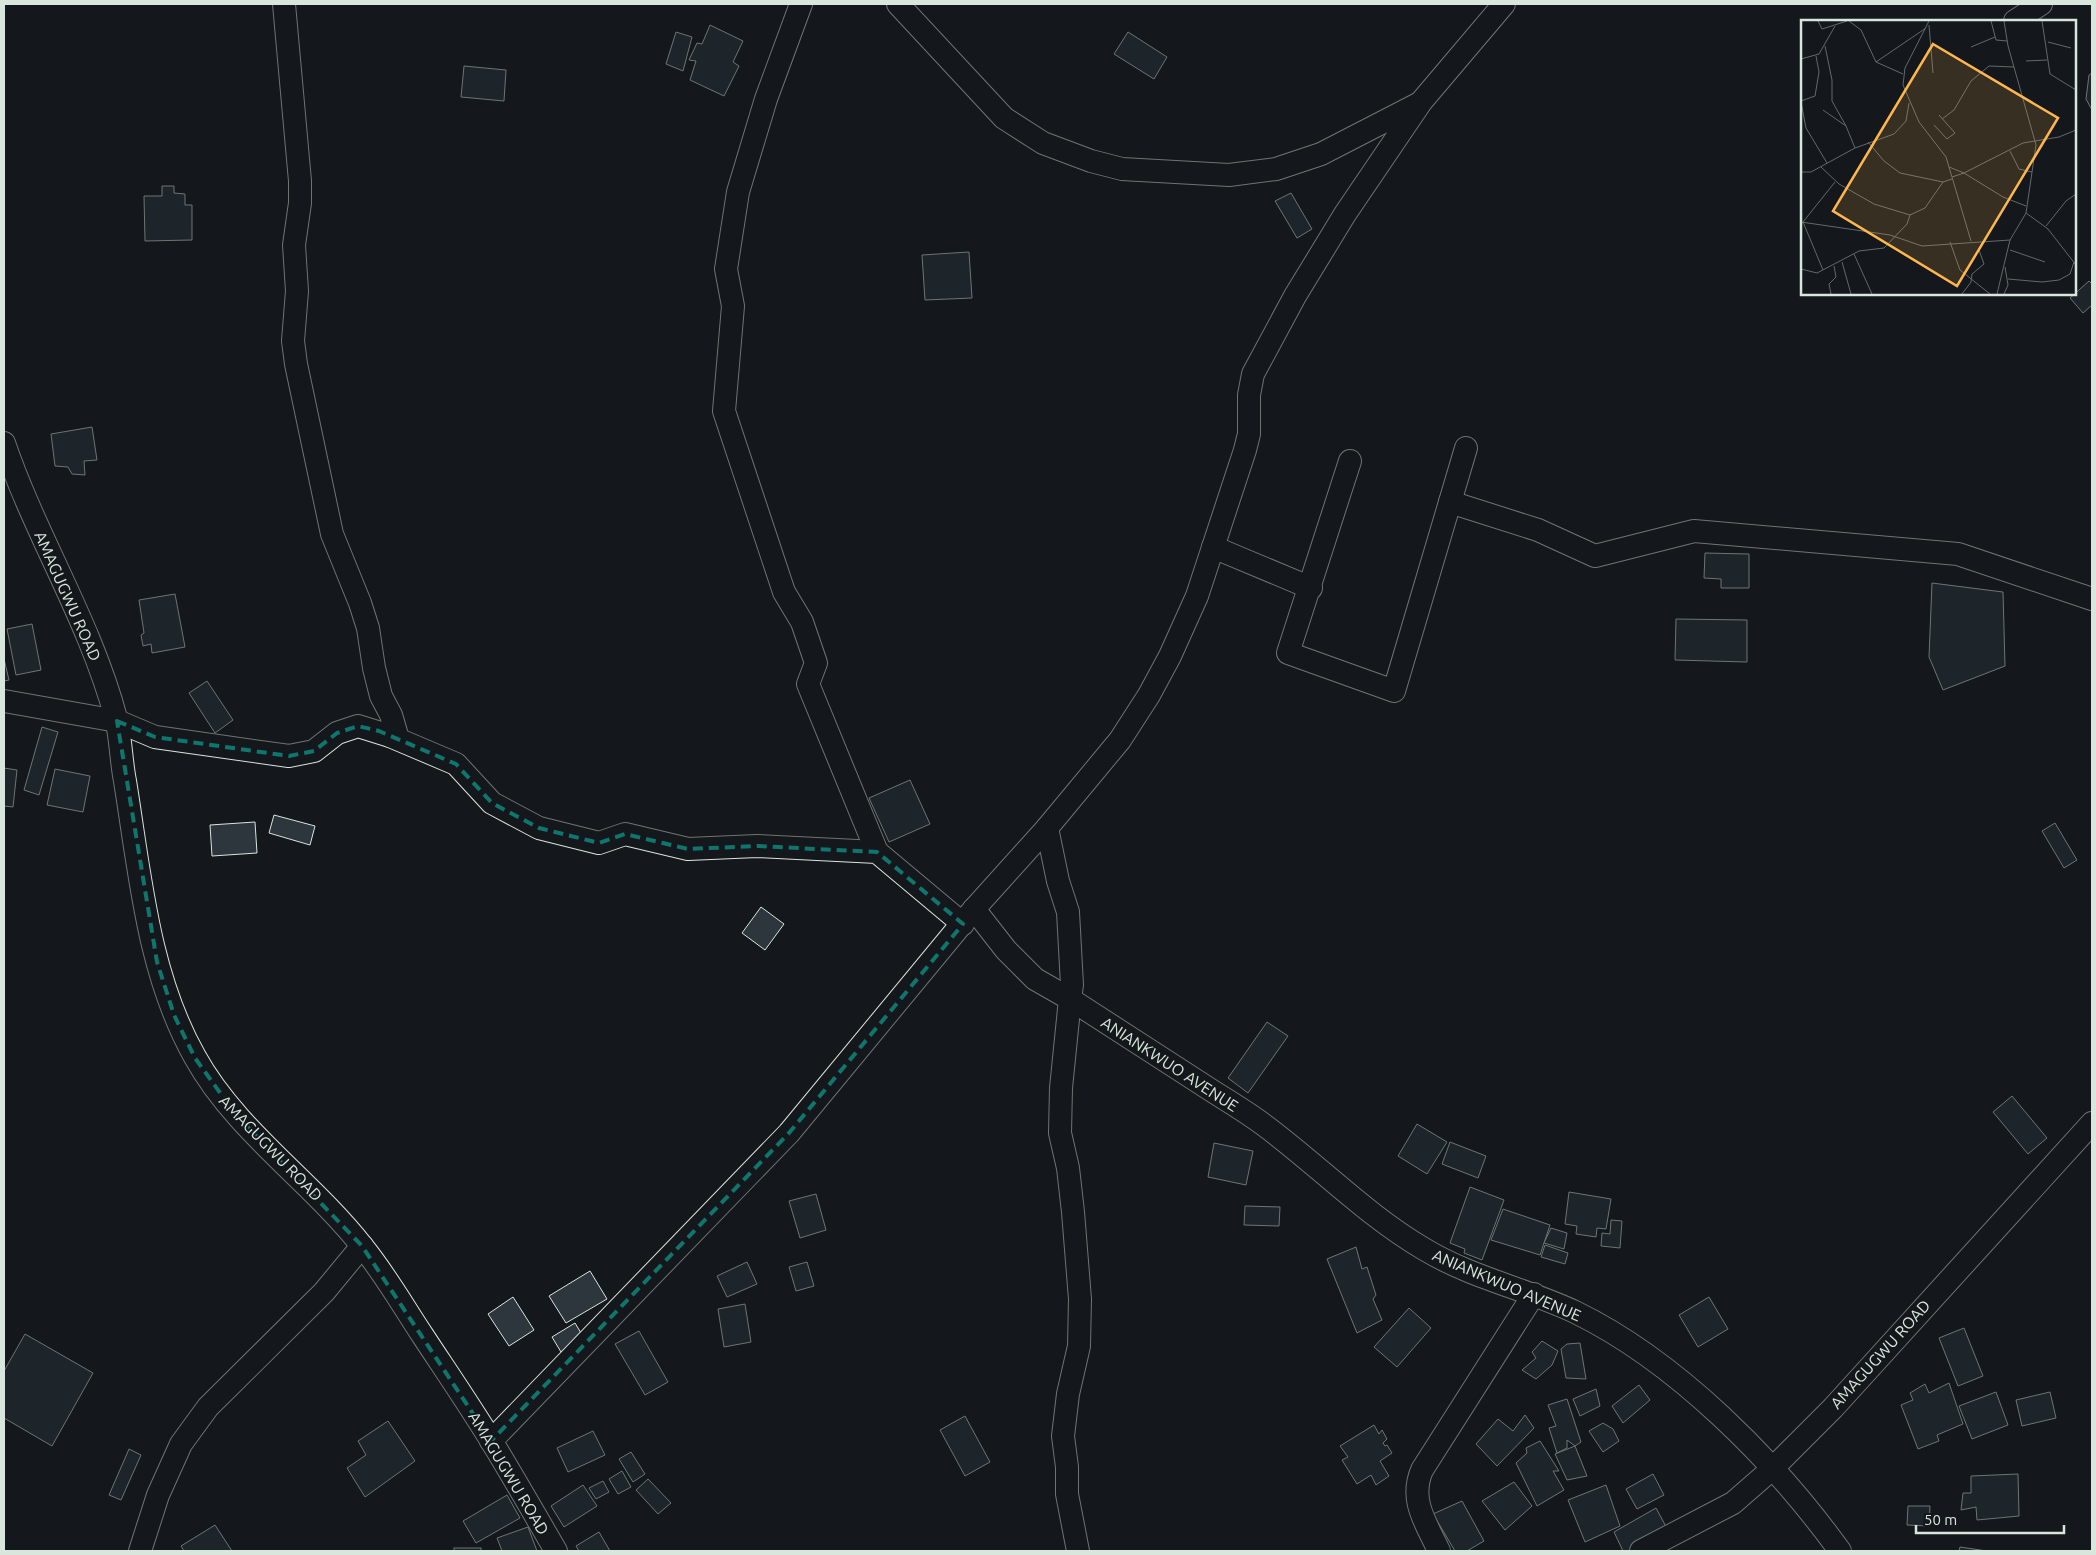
<svg xmlns="http://www.w3.org/2000/svg" width="2096" height="1555" font-family="Ubuntu,sans-serif">
	<style>
		.building { fill: #2c363c; stroke: #d8e6dc }
		.lines { fill: none; stroke-linecap: round; stroke-linejoin: round }
		.minor-casing { stroke: #d8e6dc; stroke-width: 24 }
		.minor { stroke: #14181c; stroke-width: 22 }
		.marked { fill: none; stroke: #0f766e; stroke-width: 4; stroke-dasharray: 10 6; stroke-linejoin: round }
		.labels { text-anchor: middle; dominant-baseline: central; stroke-width: 4; stroke-linejoin: round; paint-order: stroke }
		.street-label { font-size: 16px; fill: #d8e6dc; stroke: #14181c }
		.inset-road { fill: none; stroke: #626a69; stroke-width: 1 }
		.view { fill: #ffb74d; fill-opacity: 0.15; stroke: #ffb74d; stroke-width: 2.5 }
		.inset-edge { fill: none; stroke: #d8e6dc; stroke-width: 2.5 }
	</style>
	<rect width="100%" height="100%" fill="#14181c"/>
	<!-- building -->
	<g class="building">
		<path d="M710,25l33,16 -10,21 6,4 -15,30 -34,-16 6,-19 -7,-1 8,-17 5,1z"/>
		<path d="M676,32l16,5 -9,34 -17,-7z"/>
		<path d="M1128,32l39,25 -13,22 -40,-25z"/>
		<path d="M464,66l42,4 -2,31 -43,-4z"/>
		<path d="M2092,73v37l-6,-11 3,-24z"/>
		<path d="M162,186h12v7l11,1v11h7v35l-47,1 -1,-45h18z"/>
		<path d="M1291,193l21,36 -15,9 -22,-37z"/>
		<path d="M969,252l3,46 -47,2 -3,-45z"/>
		<path d="M2089,281l3,3v21l-9,8 -13,-15z"/>
		<path d="M92,427l5,33 -13,1 1,14 -13,-1 -4,-7 -13,-1 -4,-32z"/>
		<path d="M1705,553l44,1v34h-28v-9l-17,-1z"/>
		<path d="M1932,583l71,9 2,74 -62,24 -14,-33z"/>
		<path d="M175,594l10,53 -33,6 -1,-9 -8,2 -2,-11 3,-2 -5,-33z"/>
		<path d="M1676,619l71,1v42l-72,-2z"/>
		<path d="M32,624l9,46 -25,5 -9,-46z"/>
		<path d="M4,659l5,21 -5,1z"/>
		<path d="M207,681l26,39 -18,13 -26,-40z"/>
		<path d="M42,727l16,5 -19,63 -15,-5z"/>
		<path d="M4,768l13,2 -4,37 -9,-1z"/>
		<path d="M55,769l35,7 -7,36 -36,-7z"/>
		<path d="M910,780l20,44 -41,18 -20,-44z"/>
		<path d="M274,815l41,11 -5,19 -41,-12z"/>
		<path d="M255,822l2,31 -45,3 -2,-31z"/>
		<path d="M2055,823l22,37 -13,8 -22,-37z"/>
		<path d="M761,907l23,17 -19,26 -23,-17z"/>
		<path d="M1267,1022l21,14 -40,57 -20,-15z"/>
		<path d="M2012,1096l35,42 -19,16 -35,-42z"/>
		<path d="M1417,1124l30,18 -20,32 -29,-18z"/>
		<path d="M1450,1142l36,14 -8,22 -36,-14z"/>
		<path d="M1214,1143l39,8 -7,34 -38,-8z"/>
		<path d="M1470,1187l34,13 -22,60 -18,-7 1,-4 -15,-6z"/>
		<path d="M1569,1192l42,7 -5,30 -9,-1 -1,9 -20,-3 1,-8 -12,-2z"/>
		<path d="M816,1194l10,36 -26,8 -11,-37z"/>
		<path d="M1245,1206l35,1 -1,19 -35,-1z"/>
		<path d="M1503,1209l47,16 -10,30 -49,-15z"/>
		<path d="M1611,1220l11,1 -2,27 -19,-2 1,-13 8,1z"/>
		<path d="M1551,1228l16,5 -3,16 -20,-6z"/>
		<path d="M1545,1245l23,8 -3,11 -24,-7z"/>
		<path d="M1356,1247l6,22 5,-2 9,28 -3,4 9,21 -25,13 -30,-74z"/>
		<path d="M747,1262l10,22 -30,13 -10,-21z"/>
		<path d="M807,1262l7,24 -18,5 -7,-24z"/>
		<path d="M590,1271l17,28 -41,24 -17,-27z"/>
		<path d="M513,1297l21,33 -25,16 -21,-32z"/>
		<path d="M1709,1297l19,32 -30,18 -19,-32z"/>
		<path d="M745,1304l6,38 -27,5 -6,-38z"/>
		<path d="M1409,1308l22,20 -34,39 -23,-20z"/>
		<path d="M575,1323l9,15 -23,14 -9,-15z"/>
		<path d="M1964,1328l19,48 -25,10 -19,-48z"/>
		<path d="M639,1331l29,51 -23,13 -30,-51z"/>
		<path d="M25,1334l68,39 -41,73 -48,-28v-47z"/>
		<path d="M1542,1341l16,10 -6,14 -16,14 -14,-9 14,-12 -4,-6z"/>
		<path d="M1580,1343l6,36 -20,-1 -5,-29 6,-5z"/>
		<path d="M1949,1383l14,41 -26,11 2,6 -21,8 -17,-44 12,-5 -3,-7 15,-9 4,9z"/>
		<path d="M1639,1385l11,15 -27,23 -11,-17z"/>
		<path d="M1596,1389l4,17 -20,10 -7,-17z"/>
		<path d="M1996,1392l12,33 -36,14 -13,-33z"/>
		<path d="M2050,1392l6,26 -34,8 -6,-26z"/>
		<path d="M1567,1399l14,43 -6,4 -8,-6v8l-10,5 -8,-25 7,-2 -8,-21z"/>
		<path d="M1525,1415l9,13 -37,38 -21,-22 22,-25 15,12z"/>
		<path d="M965,1416l25,46 -25,14 -25,-46z"/>
		<path d="M388,1421l27,40 -50,36 -18,-29 19,-13 -8,-14z"/>
		<path d="M1603,1423l10,6 6,12 -16,11 -14,-21z"/>
		<path d="M1374,1425l5,9 3,-4 5,9 -4,4 2,3 2,-1 5,8 -12,8 9,15 -13,9 -5,-10 -14,9 -15,-24 6,-3 -8,-11z"/>
		<path d="M593,1431l12,24 -37,17 -11,-24z"/>
		<path d="M1540,1441l19,30h-6l11,19 -27,16 -21,-43 11,-10 -1,-5z"/>
		<path d="M1575,1446l12,30 -20,4 -12,-26z"/>
		<path d="M129,1449l12,6 -20,45 -12,-5z"/>
		<path d="M631,1452l14,22 -12,8 -14,-23z"/>
		<path d="M622,1471l9,16 -13,7 -9,-15z"/>
		<path d="M1653,1474l11,21 -27,14 -11,-20z"/>
		<path d="M2018,1474l1,42 -42,4 -1,-13 -15,3 2,-17h8v-17z"/>
		<path d="M648,1479l23,24 -13,11 -22,-24z"/>
		<path d="M603,1481l6,11 -13,7 -7,-11z"/>
		<path d="M1514,1482l18,24 -27,24 -23,-29z"/>
		<path d="M583,1485l14,21 -33,21 -13,-21z"/>
		<path d="M1606,1485l14,41 -35,16 -17,-42z"/>
		<path d="M507,1495l13,23 -44,25 -13,-22z"/>
		<path d="M1462,1501l22,40 -17,10h-12l-22,-37z"/>
		<path d="M1908,1506h22l-1,20 -22,-1z"/>
		<path d="M1656,1508l14,26 -35,17h-12l-9,-19z"/>
		<path d="M215,1525l17,26h-48l-3,-5z"/>
		<path d="M528,1527l9,24h-35l-5,-13z"/>
		<path d="M599,1532l11,19h-31l-3,-5z"/>
		<path d="M1960,1547l27,4h-28z"/>
		<rect x="454" y="1548" width="27" height="3"/>
	</g>
	<g class="lines">
		<defs>
			<g id="minor">
				<path d="M801,4l-35,95 -28,93 -12,77 7,37 -9,105 60,181 18,30 14,41 -8,21 69,168"/>
				<path d="M898,4l106,114 39,25 48,18 31,8 107,6 47,-6 45,-15 97,-50"/>
				<path d="M2015,21l26,-17"/>
				<path d="M4,443c32,94 86,178 112,275 5,21 5,43 9,63 15,93 23,193 70,276 41,74 115,123 167,189 23,28 41,60 61,90 23,35 47,70 69,106 22,36 43,73 64,109"/>
				<path d="M1350,461l-62,192 106,38 72,-243"/>
				<path d="M1450,502l88,28 57,26 99,-25 264,23 134,45"/>
				<path d="M1213,547l98,41"/>
				<path d="M4,701l113,20 38,16 134,19 25,-5 23,-18 21,-7 32,10 6,-4 -5,-17 -10,-19 -7,-28 -6,-40 -8,-25 -28,-69 -36,-170 -3,-23 4,-50 -3,-46 6,-42v-22l-16,-177"/>
				<path d="M390,736l66,28 36,39 47,25 60,15 26,-9 63,15 69,-3 120,6 86,72"/>
				<path d="M1047,828l11,53 10,31 4,73 -2,14c43,28 87,56 130,84 21,14 44,27 64,42 54,40 102,90 160,124 46,28 102,40 151,63 101,49 199,148 265,239"/>
				<path d="M974,909l32,41 29,29 35,20 -9,89 -1,45 8,35 5,44 7,87 -1,47 -11,48 -5,42 4,31v27l11,57"/>
				<path d="M491,1441l298,-308 185,-224 73,-81 73,-88 29,-45 21,-39 27,-60 48,-146 4,-16v-39l4,-21 42,-78 50,-82 76,-112 83,-98"/>
				<path d="M140,1551l18,-56 23,-51 27,-37 116,-115 38,-46"/>
				<path d="M1439,1551c-13,-28 -30,-51 -17,-81l112,-176"/>
				<path d="M1641,1551l92,-48 39,-34 61,-61 259,-285"/>
			</g>
		</defs>
		<!-- minor casing -->
		<use href="#minor" class="minor-casing"/>
		<!-- minor -->
		<use href="#minor" class="minor"/>
	</g>
	<!-- marked area -->
	<path d="M0 0H2096V1555H0ZM117,721l38,16 134,19 25,-5 23,-18 21,-7 21,5 77,33 36,39 47,25 60,15 26,-9 63,15 69,-3 120,6 86,72 -174,209 -298,308 -129,-195 -126,-131 -41,-57 -21,-43 -17,-53z" fill="#14181c" fill-opacity=".55" fill-rule="evenodd"/>
	<path class="marked" d="M117,721l38,16 134,19 25,-5 23,-18 21,-7 21,5 77,33 36,39 47,25 60,15 26,-9 63,15 69,-3 120,6 86,72 -174,209 -298,308 -129,-195 -126,-131 -41,-57 -21,-43 -17,-53z"/>
	<g class="labels">
		<!-- street labels -->
		<g class="street-label">
			<text transform="translate(68 596) rotate(66)">AMAGUGWU ROAD</text>
			<text transform="translate(1170 1064) rotate(33)">ANIANKWUO AVENUE</text>
			<text transform="translate(271 1148) rotate(46)">AMAGUGWU ROAD</text>
			<text transform="translate(1507 1285) rotate(23)">ANIANKWUO AVENUE</text>
			<text transform="translate(1880 1354) rotate(-48)">AMAGUGWU ROAD</text>
			<text transform="translate(509 1473) rotate(59)">AMAGUGWU ROAD</text>
		</g>
	</g>
	<!-- overview -->
	<g transform="translate(1801 20)">
		<rect width="275" height="275" fill="#14181c"/>
		<path class="inset-road" d="M17,1l4,8 25,-8M48,1l12,9 15,32 27,12M128,1l-24,47 -2,17 16,37 27,35 25,84M190,1l5,19 11,1M241,1l8,53 26,16M128,5l4,48M247,22l23,6M24,26l7,34v21l14,25M170,27l24,-10M0,39l18,-5 16,-28M225,41l21,-1M75,42l50,-34M0,81l14,-5 4,-24 -3,-16M0,82l5,26 21,35M22,90l23,16 9,22M141,99l12,-9 17,-29 18,-15 25,1M133,105l13,14 8,-6 -16,-18M67,122l16,19 16,12 43,9M209,131l9,18 13,3M148,147l15,6 59,-30 36,-6 17,-7M0,152h10l44,-24 39,-14 12,-13 3,-18M151,157l12,-4 39,24 23,9M225,193l22,16 28,36M109,195l15,-7 18,-26 9,-3M0,202l89,13 32,11 88,-6M245,206l20,-25 10,-7M149,222l10,28 30,24M209,230l35,12M53,234l18,40M41,242l9,32M0,249l16,4 42,-22 25,-3 23,-24 3,-9 -36,-11 -35,-20 -18,-17M22,250l-20,-48 32,-40M207,259l34,3 17,-2 11,-6 4,-12M30,274l-2,-10 7,-7 -2,-11M161,274l9,-12 1,-8 12,-10 -5,-14M196,274l13,-54 16,-27 10,-68 -28,-99 -4,-25M203,274l4,-9 -3,-18"/>
		<path class="view" d="M132,24l125,74 -101,168 -124,-75z"/>
		<rect width="275" height="275" class="inset-edge"/>
	</g>
	<!-- border -->
	<rect width="2096" height="1555" fill="none" stroke="#d8e6dc" stroke-width="10"/>
	<!-- scale -->
	<path d="M1916 1525v8h148v-8" fill="none" stroke="#d8e6dc" stroke-width="2.5"/>
	<text x="1924" y="1525" font-size="15" fill="#d8e6dc" stroke="#14181c" stroke-width="4" paint-order="stroke">50 m</text>
</svg>
